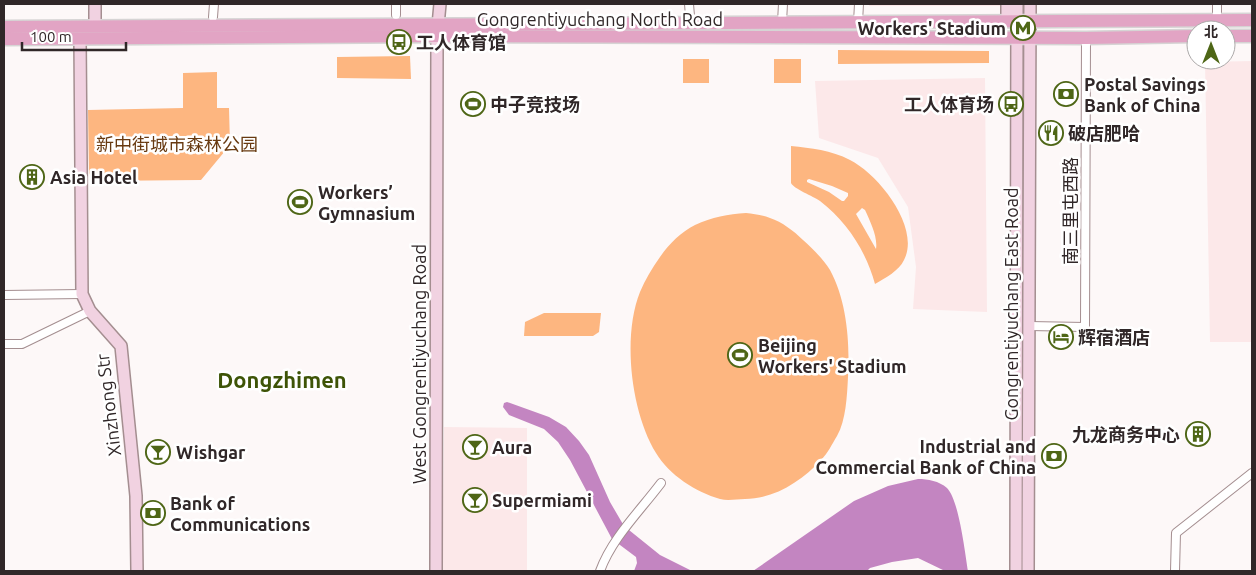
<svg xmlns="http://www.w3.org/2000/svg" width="1256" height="575" font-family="Ubuntu,'Noto Sans SC',sans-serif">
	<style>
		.built { fill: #fce8e9 }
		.green { fill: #fdb680; fill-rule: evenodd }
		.water { fill: #c385c1 }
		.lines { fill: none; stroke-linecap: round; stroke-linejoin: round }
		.street-casing { stroke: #a48e90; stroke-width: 10 }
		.secondary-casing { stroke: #a48e90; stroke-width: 14 }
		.primary-casing { stroke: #d6d4d4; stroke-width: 15 }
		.street { stroke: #fff; stroke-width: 8 }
		.secondary { stroke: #f1d2e1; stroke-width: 11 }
		.primary { stroke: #e2a4c4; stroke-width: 12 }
		.labels { text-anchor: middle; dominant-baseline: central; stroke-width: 5; stroke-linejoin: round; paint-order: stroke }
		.street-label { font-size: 18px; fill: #302728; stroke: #fff }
		.poi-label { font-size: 18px; font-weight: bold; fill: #302728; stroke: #fff; text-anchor: start }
		.park-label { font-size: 18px; fill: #683a11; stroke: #fff }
		.district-label { font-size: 22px; font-weight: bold; fill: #3e5407; stroke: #fff }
	</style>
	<rect width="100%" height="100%" fill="#fdf8f8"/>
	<!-- built -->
	<g class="built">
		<rect x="869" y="4" width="131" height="2"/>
		<path d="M1252,61v281h-42l-5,-280z"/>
		<path d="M985,78l2,234 -74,-3 3,-42 -8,-60 -30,-49 -59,-20 -4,-57z"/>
		<path d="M444,427l83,1v143h-85z"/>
	</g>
	<!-- green -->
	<g class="green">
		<path d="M838,50l151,1v12l-151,1z"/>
		<path d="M410,56l1,23 -74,-1v-21z"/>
		<rect x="683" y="59" width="26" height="24"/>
		<rect x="774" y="59" width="27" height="24"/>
		<path d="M217,72v36h12l1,37 -29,35 -107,1 -5,-8 -1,-63 95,-2v-35z"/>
		<path d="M791,146c20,2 40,4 59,14 28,14 71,67 54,100 -5,11 -19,18 -29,24 -9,-33 -28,-62 -55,-83 -7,-5 -26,-12 -29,-18zM809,179l23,7 16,7v3l-4,5h-2l-13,-9 -22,-10v-2zM862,208l3,2c5,11 13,27 11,39l-20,-35z"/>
		<path d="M746,213c8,1 16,2 24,5 12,4 24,13 33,22 10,9 20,19 27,30 17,31 20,73 18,107 -1,19 -2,43 -11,59 -5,8 -9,17 -16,24 -19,21 -47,39 -76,39 -8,0 -17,2 -25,0 -24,-7 -51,-24 -64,-46 -25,-41 -34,-116 -16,-161 5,-12 12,-24 20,-35 9,-13 21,-25 35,-32 17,-8 33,-11 51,-12z"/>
		<path d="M544,313h57l-2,19 -6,4h-69l1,-14z"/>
	</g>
	<!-- water -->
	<g class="water">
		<path d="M507,402l42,15 17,10 13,14 10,14 21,47 14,24 36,29 32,16h-58l3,-8 -1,-6 -24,-18 -42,-79 -12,-18 -14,-13 -35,-14 -6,-8 1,-4z"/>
		<path d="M918,479c10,0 21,2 29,9 12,12 18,65 21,83h-23l-27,-13 -26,4 -22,6 -3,3h-114l101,-70 34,-15z"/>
	</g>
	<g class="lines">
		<defs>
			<g id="street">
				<path d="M396,4v11"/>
				<path d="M689,4l1,12"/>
				<path d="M1217,4v16"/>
				<path d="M213,17l1,-13"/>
				<path d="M782,22l1,-18"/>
				<path d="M858,22l1,-18"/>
				<path d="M4,295l78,-1"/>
				<path d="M1029,326l56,1 1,-289"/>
				<path d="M4,344h18l68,-33"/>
				<path d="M600,571c12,-33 40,-60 61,-88"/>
				<path d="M1175,571l1,-38 76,-60"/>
			</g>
			<g id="secondary">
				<path d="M95,4v22"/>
				<path d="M1007,4v17"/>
				<path d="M80,38l2,256 8,17 31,35 15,150 1,75"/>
				<path d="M436,571l1,-535 3,-32"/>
				<path d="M1016,571l1,-567"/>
				<path d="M1028,571l2,-567"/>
			</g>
			<g id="primary">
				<path d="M4,27l1248,-7"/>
				<path d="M1226,36h26"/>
				<path d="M4,39l433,-3 649,2 110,-2"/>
			</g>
		</defs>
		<!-- street casing -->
		<use href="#street" class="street-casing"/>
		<!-- secondary casing -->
		<use href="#secondary" class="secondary-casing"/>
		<!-- primary casing -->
		<use href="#primary" class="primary-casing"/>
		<!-- street -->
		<use href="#street" class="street"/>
		<!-- secondary -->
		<use href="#secondary" class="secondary"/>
		<!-- primary -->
		<use href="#primary" class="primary"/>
	</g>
	<!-- icons -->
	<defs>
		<symbol id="metro-ring" viewBox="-11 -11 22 22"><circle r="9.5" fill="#fff" stroke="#4e6616" stroke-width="1.5"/><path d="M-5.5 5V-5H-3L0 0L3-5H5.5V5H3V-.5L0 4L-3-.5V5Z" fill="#4e6616"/></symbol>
		<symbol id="bus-ring" viewBox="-11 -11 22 22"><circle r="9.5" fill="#fff" stroke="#4e6616" stroke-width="1.5"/><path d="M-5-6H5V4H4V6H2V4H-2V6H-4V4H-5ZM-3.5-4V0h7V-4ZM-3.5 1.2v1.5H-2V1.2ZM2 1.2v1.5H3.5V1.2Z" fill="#4e6616"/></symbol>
		<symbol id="bank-ring" viewBox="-11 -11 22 22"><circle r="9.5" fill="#fff" stroke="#4e6616" stroke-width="1.5"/><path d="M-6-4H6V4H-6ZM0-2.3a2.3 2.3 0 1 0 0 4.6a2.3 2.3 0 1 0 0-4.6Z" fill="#4e6616"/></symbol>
		<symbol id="stadium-ring" viewBox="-11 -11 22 22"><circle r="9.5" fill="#fff" stroke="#4e6616" stroke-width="1.5"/><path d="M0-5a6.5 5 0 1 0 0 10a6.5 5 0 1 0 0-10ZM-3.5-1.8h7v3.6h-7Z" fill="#4e6616"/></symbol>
		<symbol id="restaurant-ring" viewBox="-11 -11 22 22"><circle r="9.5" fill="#fff" stroke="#4e6616" stroke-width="1.5"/><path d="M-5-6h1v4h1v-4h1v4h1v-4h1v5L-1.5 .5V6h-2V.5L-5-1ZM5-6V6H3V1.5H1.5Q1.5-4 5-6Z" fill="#4e6616"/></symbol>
		<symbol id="building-ring" viewBox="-11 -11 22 22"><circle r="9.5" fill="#fff" stroke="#4e6616" stroke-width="1.5"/><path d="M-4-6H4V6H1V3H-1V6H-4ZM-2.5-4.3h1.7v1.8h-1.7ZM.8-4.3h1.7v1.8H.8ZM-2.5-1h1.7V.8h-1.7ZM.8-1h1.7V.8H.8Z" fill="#4e6616"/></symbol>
		<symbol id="hotel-ring" viewBox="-11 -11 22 22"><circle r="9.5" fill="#fff" stroke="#4e6616" stroke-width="1.5"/><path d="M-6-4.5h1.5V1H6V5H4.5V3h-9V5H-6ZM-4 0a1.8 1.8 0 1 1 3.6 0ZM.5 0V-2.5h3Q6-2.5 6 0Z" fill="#4e6616"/></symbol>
		<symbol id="bar-ring" viewBox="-11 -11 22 22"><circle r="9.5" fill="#fff" stroke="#4e6616" stroke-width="1.5"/><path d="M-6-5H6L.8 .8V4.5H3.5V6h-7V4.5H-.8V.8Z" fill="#4e6616"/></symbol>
	</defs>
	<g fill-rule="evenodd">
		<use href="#metro-ring" x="1009" y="14" width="28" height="28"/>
		<use href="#bus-ring" x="385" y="28" width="28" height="28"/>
		<use href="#bank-ring" x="1052" y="80" width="28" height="28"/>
		<use href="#stadium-ring" x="459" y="90" width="28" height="28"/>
		<use href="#bus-ring" x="997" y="90" width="28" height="28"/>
		<use href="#restaurant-ring" x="1037" y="119" width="28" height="28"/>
		<use href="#building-ring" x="18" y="163" width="28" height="28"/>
		<use href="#stadium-ring" x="286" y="188" width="28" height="28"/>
		<use href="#hotel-ring" x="1047" y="323" width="28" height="28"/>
		<use href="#stadium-ring" x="726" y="341" width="28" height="28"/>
		<use href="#building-ring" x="1184" y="420" width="28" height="28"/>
		<use href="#bar-ring" x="461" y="433" width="28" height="28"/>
		<use href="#bar-ring" x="144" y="438" width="28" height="28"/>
		<use href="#bank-ring" x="1040" y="442" width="28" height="28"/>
		<use href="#bar-ring" x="461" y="486" width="28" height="28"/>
		<use href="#bank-ring" x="139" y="499" width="28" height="28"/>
	</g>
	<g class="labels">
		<!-- street labels -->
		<g class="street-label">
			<text x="600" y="19">Gongrentiyuchang North Road</text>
			<text transform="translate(1070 211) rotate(-90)">南三里屯西路</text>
			<text transform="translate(1011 304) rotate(-90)">Gongrentiyuchang East Road</text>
			<text transform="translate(419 364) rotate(-90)">West Gongrentiyuchang Road</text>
			<text transform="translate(108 405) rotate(-97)">Xinzhong Str</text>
		</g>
		<!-- poi labels -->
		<g class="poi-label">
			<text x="1006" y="28" text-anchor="end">Workers' Stadium</text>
			<text x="416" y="42">工人体育馆</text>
			<text x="1084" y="84">Postal Savings<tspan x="1084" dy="21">Bank of China</tspan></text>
			<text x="490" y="104">中子竞技场</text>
			<text x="994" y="104" text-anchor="end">工人体育场</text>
			<text x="1068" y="133">破店肥哈</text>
			<text x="50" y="177">Asia Hotel</text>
			<text x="318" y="192">Workers’<tspan x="318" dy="21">Gymnasium</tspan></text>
			<text x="1078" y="337">辉宿酒店</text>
			<text x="758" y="345">Beijing<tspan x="758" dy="21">Workers' Stadium</tspan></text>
			<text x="1180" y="434" text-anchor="end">九龙商务中心</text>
			<text x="1036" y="446" text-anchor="end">Industrial and<tspan x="1036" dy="21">Commercial Bank of China</tspan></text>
			<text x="492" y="447">Aura</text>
			<text x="176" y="452">Wishgar</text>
			<text x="492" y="500">Supermiami</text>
			<text x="170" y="503">Bank of<tspan x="170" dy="21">Communications</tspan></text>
		</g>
		<!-- park labels -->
		<g class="park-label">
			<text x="177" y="144">新中街城市森林公园</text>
		</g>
		<!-- district labels -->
		<g class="district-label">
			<text x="282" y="379">Dongzhimen</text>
		</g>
	</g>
	<!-- border -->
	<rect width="1256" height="575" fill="none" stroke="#302728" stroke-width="10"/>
	<!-- north arrow -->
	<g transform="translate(1211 45)"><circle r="24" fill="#ffffff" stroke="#aca9a9"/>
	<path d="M0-4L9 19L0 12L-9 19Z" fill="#4e6616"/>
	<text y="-8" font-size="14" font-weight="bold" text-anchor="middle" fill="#302728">北</text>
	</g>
	<!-- scale -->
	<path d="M22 42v8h104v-8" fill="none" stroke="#302728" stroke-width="2.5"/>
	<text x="30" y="42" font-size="15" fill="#302728" stroke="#ffffff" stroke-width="4" paint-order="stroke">100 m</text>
</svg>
